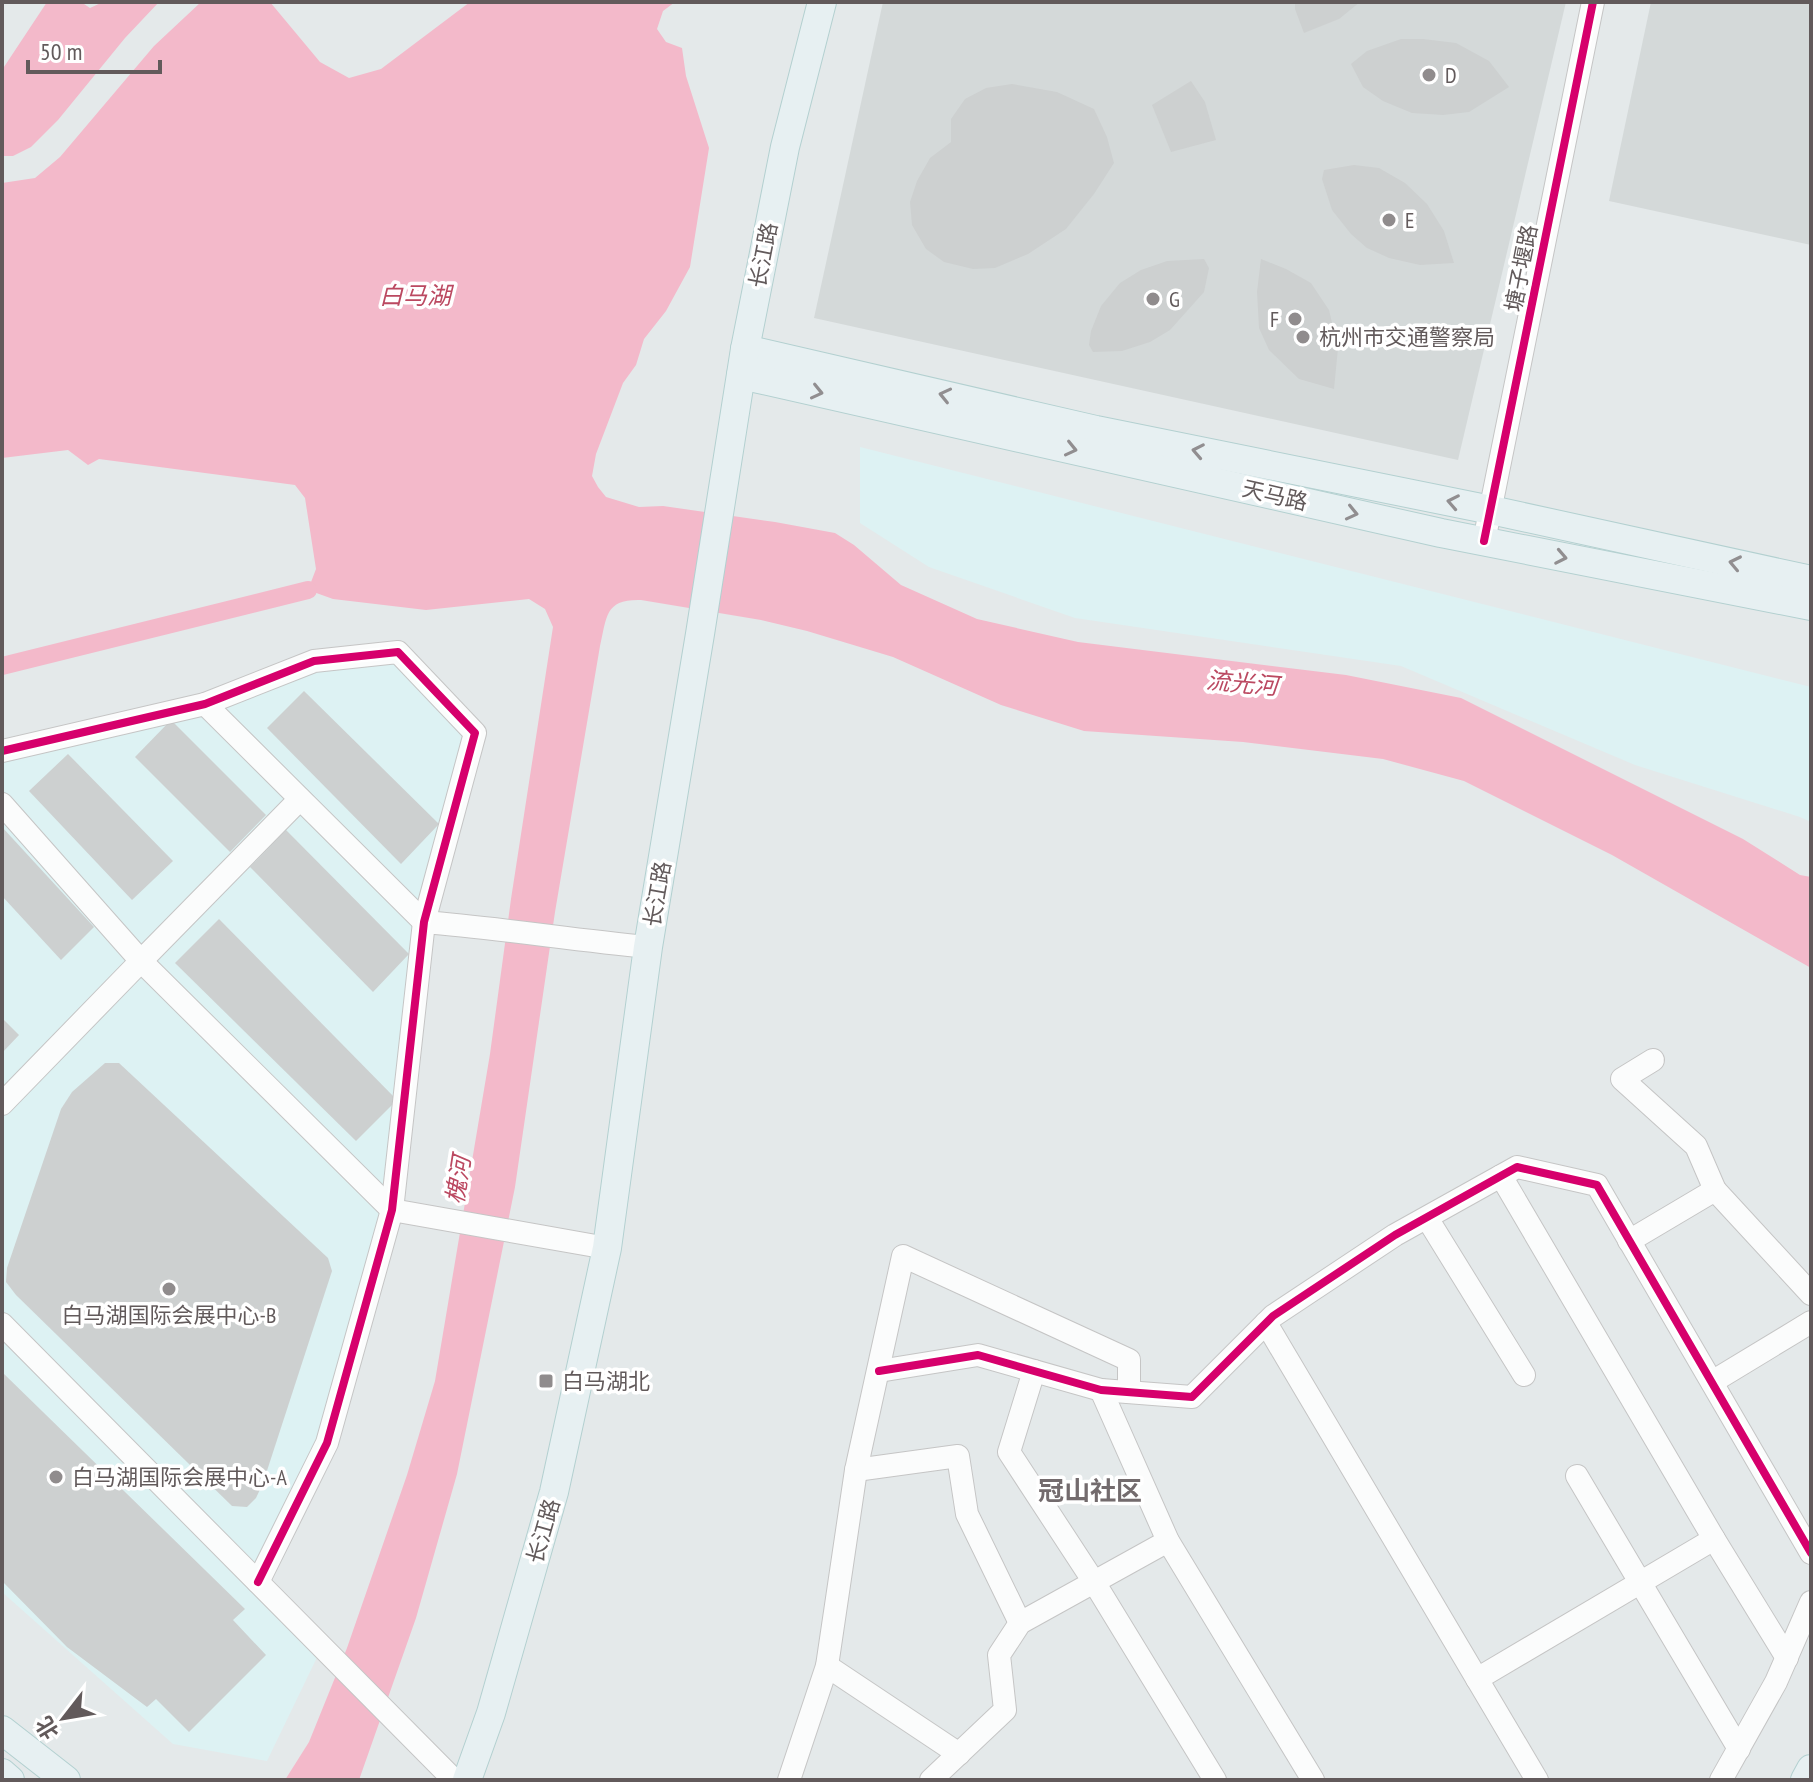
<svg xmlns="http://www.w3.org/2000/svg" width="1813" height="1782" font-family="'PT Sans Narrow','Noto Sans SC',sans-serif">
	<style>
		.commercial { fill: #ddf2f3 }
		.industrial { fill: #d4d9d9 }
		.water { fill: #f3b9ca }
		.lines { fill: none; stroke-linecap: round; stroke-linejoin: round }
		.canal { stroke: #f3b9ca; stroke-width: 18 }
		.building { fill: #cdd0d0 }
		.minor-casing { stroke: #c5c5c5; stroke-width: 24 }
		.major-casing { stroke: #b3d0d0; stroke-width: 30 }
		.minor { stroke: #fbfcfc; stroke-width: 22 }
		.major { stroke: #e7f0f2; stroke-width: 28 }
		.cycleway-casing { stroke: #fff; stroke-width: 13 }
		.cycleway { stroke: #d6006c; stroke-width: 8 }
		.oneway { stroke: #918e90 }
		.poi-dot { fill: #908c8d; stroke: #fff; stroke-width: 3 }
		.labels { text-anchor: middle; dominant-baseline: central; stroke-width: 7; stroke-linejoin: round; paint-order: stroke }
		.poi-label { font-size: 22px; fill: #625a5b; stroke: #fff; text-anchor: start }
		.street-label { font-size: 22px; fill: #625a5b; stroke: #fff }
		.water-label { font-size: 24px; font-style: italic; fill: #bb4961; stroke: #fff }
		.quarter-label { font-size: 26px; font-weight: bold; fill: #736b6d; stroke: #fff }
	</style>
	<rect width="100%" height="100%" fill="#e4e9ea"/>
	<!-- commercial -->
	<g class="commercial">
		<path d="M860,447l951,240v135l-11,-5 -165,-52 -234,-99 -326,-48 -146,-51 -69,-44z"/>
		<path d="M398,652l77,81 -51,189 -32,288 -65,233 -69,139 64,65 -55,114 -94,-17 -171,-152v-841l203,-47 109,-43z"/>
	</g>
	<!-- industrial -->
	<g class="industrial">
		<path d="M883,2h683l-108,458 -644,-142z"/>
		<path d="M1651,2h160v243l-202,-44z"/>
	</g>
	<!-- water -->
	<g class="water">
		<path d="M47,2h34l9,6 13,-6h56l-34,36 -67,82 -27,27 -18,9h-11v-86z"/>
		<path d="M201,2h69l50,60 29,16 32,-9 89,-67h205l-12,9 -6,18 9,13 16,6 4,28 23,72 -19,119 -24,44 -22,28 -8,26 -13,18 -27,71 -4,22 6,11 8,10 33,10 24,-1 112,16 60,11 19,12 47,40 76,34 101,23 268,33 115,23 282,141 57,36 11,2v91l-199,-113 -148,-74 -81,-22 -140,-17 -159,-11 -83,-26 -108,-48 -86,-26 -46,-11 -120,-20c-36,-1 -34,16 -41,46l-45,266 -40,275 -58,287 -41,144 -57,162h-74l24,-38 38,-94 60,-173 28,-94 55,-327 21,-155 42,-272 -8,-18 -16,-10 -103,11 -93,-11 -25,-9 8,-21 -11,-71 -10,-13 -196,-26 -11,6 -20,-15 -66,8v-275l33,-5 25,-21 94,-111z"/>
	</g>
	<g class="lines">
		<!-- canal -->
		<path class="canal" d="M2,666l306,-76"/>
	</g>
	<!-- building -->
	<g class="building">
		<path d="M1295,2h65l-21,17 -35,14 -9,-24z"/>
		<path d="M1401,39h22l33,4 33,18 20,26 -40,25 -26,3 -31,-2 -29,-12 -20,-14 -12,-23 16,-13z"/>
		<path d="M1191,81l14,21 11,38 -45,12 -19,-47z"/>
		<path d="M1012,84l45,8 37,17 13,28 7,26 -20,31 -28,35 -38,25 -33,14 -22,1 -29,-7 -18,-13 -14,-24 -2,-23 7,-21 13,-23 21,-16v-23l14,-20 21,-11z"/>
		<path d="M1354,165l25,3 26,15 22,21 17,27 10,32 -34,2 -31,-7 -22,-10 -16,-14 -19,-24 -10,-31 2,-9z"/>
		<path d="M1204,259l5,9 -5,24 -34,38 -20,12 -28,9 -29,1 -4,-7 2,-14 10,-25 19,-23 21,-13 26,-9z"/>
		<path d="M1261,259l25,10 25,14 18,27 9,38 -4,41 -35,-10 -30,-29 -10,-22 -2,-36z"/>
		<path d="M304,691l135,133 -38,40 -134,-136z"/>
		<path d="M171,720l95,95 -36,37 -95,-95z"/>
		<path d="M68,754l105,107 -41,39 -103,-109z"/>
		<path d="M2,827l92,100 -33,33 -59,-64z"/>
		<path d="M286,830l123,124 -36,38 -123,-125z"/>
		<path d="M219,919l178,181 -41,41 -181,-178z"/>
		<path d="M2,1018l17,17 -17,18z"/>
		<path d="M105,1063h14l209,195 4,13 -69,212 -7,15 -9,9 -15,-1 -216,-211 -10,-13 1,-14 54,-159 11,-17z"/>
		<path d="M2,1372l243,237 -12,11 33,35 -77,77 -33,-33 -9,8 -80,-60 -65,-66z"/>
	</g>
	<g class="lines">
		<defs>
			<g id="minor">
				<path d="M1484,541l109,-539"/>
				<path d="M205,704l219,218c75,6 149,18 224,25"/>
				<path d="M2,751l203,-47 109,-43 84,-9 77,81 -51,189 -32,288 -65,233 -69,139"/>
				<path d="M2,804l139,157 159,-162"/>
				<path d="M2,1104l139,-143 251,249 215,38"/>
				<path d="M1501,1176l213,363 73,119"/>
				<path d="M1715,1190l96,104"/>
				<path d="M1427,1218l97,157"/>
				<path d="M1629,1241l86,-51 -19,-44 -74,-67 31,-19"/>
				<path d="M1266,1323l271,457"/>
				<path d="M2,1324l452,456"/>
				<path d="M879,1371l99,-16 123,35 91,7 81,-81 122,-81 122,-68 80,18 214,368"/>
				<path d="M1034,1371l-25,81 85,130 121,198"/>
				<path d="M1712,1382l99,-60"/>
				<path d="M1101,1390l67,151 145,239"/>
				<path d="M856,1470l102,-14 9,58 53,109"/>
				<path d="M1577,1476l162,273"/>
				<path d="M827,1666l132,88"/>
				<path d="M1477,1679l237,-140"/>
				<path d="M789,1780l38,-114 29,-196 47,-214 226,104v32"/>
				<path d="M931,1780l74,-70 -6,-55 21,-32 148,-82"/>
				<path d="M1721,1780l55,-98 35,-80"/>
			</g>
			<g id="major">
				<path d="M745,349l351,81 395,80 320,70"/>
				<path d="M741,375l700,158 370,73"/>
				<path d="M2,1730l64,50"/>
				<path d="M2,1773l8,7"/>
				<path d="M467,1780l24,-67 63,-221 53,-244 41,-301 52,-313 45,-285 40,-202 37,-145"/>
				<path d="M1805,1780l6,-11"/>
			</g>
		</defs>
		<!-- minor casing -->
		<use href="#minor" class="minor-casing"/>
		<!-- major casing -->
		<use href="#major" class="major-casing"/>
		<!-- minor -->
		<use href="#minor" class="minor"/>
		<!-- major -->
		<use href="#major" class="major"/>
		<defs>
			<g id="cycleway">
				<path d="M1484,541l109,-539"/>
				<path d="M2,751l203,-47 109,-43 84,-9 77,81 -51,189 -32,288 -65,233 -69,139"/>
				<path d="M879,1371l99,-16 123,35 91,7 81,-81 122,-81 122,-68 80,18 214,368"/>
			</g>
		</defs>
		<!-- cycleway casing -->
		<use href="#cycleway" class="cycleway-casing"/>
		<!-- cycleway -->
		<use href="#cycleway" class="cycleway"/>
	</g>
	<!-- one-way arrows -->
	<defs><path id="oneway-chevron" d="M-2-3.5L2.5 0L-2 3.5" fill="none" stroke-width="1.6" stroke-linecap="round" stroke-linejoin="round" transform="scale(2)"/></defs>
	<g class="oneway">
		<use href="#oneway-chevron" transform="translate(817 392) rotate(13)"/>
		<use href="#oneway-chevron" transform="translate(945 395) rotate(-167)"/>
		<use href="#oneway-chevron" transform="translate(1071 449) rotate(13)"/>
		<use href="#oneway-chevron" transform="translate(1198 451) rotate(-169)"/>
		<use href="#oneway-chevron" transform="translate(1453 502) rotate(-169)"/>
		<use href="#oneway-chevron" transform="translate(1352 513) rotate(13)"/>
		<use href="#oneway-chevron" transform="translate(1561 557) rotate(11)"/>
		<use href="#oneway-chevron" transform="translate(1735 563) rotate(-168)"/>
	</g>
	<!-- markers -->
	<g class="poi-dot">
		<circle cx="1429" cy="75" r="8"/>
		<circle cx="1389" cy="220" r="8"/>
		<circle cx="1153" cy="299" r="8"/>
		<circle cx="1295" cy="319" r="8"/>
		<circle cx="1303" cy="337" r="8"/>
		<circle cx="169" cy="1289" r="8"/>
		<rect x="538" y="1373" width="16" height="16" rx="4"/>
		<circle cx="56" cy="1477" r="8"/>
	</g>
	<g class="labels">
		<!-- poi labels -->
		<g class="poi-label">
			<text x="1445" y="75">D</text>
			<text x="1405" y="220">E</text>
			<text x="1169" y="299">G</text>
			<text x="1279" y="319" text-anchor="end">F</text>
			<text x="1319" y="337">杭州市交通警察局</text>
			<text x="169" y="1315" text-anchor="middle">白马湖国际会展中心-B</text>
			<text x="562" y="1381">白马湖北</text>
			<text x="72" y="1477">白马湖国际会展中心-A</text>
		</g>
		<!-- street labels -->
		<g class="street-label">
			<text transform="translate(763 255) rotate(-79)">长江路</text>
			<text transform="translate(1521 268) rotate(-79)">塘子堰路</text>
			<text transform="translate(1275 495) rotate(13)">天马路</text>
			<text transform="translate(657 894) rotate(-80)">长江路</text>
			<text transform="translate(543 1531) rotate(-74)">长江路</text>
		</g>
		<!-- water labels -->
		<g class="water-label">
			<text x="415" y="295">白马湖</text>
			<text transform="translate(1242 683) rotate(5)">流光河</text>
			<text transform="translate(458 1180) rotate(-81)">槐河</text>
		</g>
		<!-- quarter labels -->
		<g class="quarter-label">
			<text x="1090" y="1490">冠山社区</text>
		</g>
	</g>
	<!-- border -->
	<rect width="1813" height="1782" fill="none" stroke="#625a5b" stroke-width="8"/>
	<!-- north arrow -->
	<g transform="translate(64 1718) rotate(239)" stroke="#ffffff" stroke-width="6" paint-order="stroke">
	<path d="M0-6L14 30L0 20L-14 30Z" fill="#625a5b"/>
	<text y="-12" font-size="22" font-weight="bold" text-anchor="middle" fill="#625a5b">北</text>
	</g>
	<!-- scale -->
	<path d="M28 60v12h132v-12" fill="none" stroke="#625a5b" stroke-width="4"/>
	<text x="40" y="60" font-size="24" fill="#625a5b" stroke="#ffffff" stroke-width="6" paint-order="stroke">50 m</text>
</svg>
